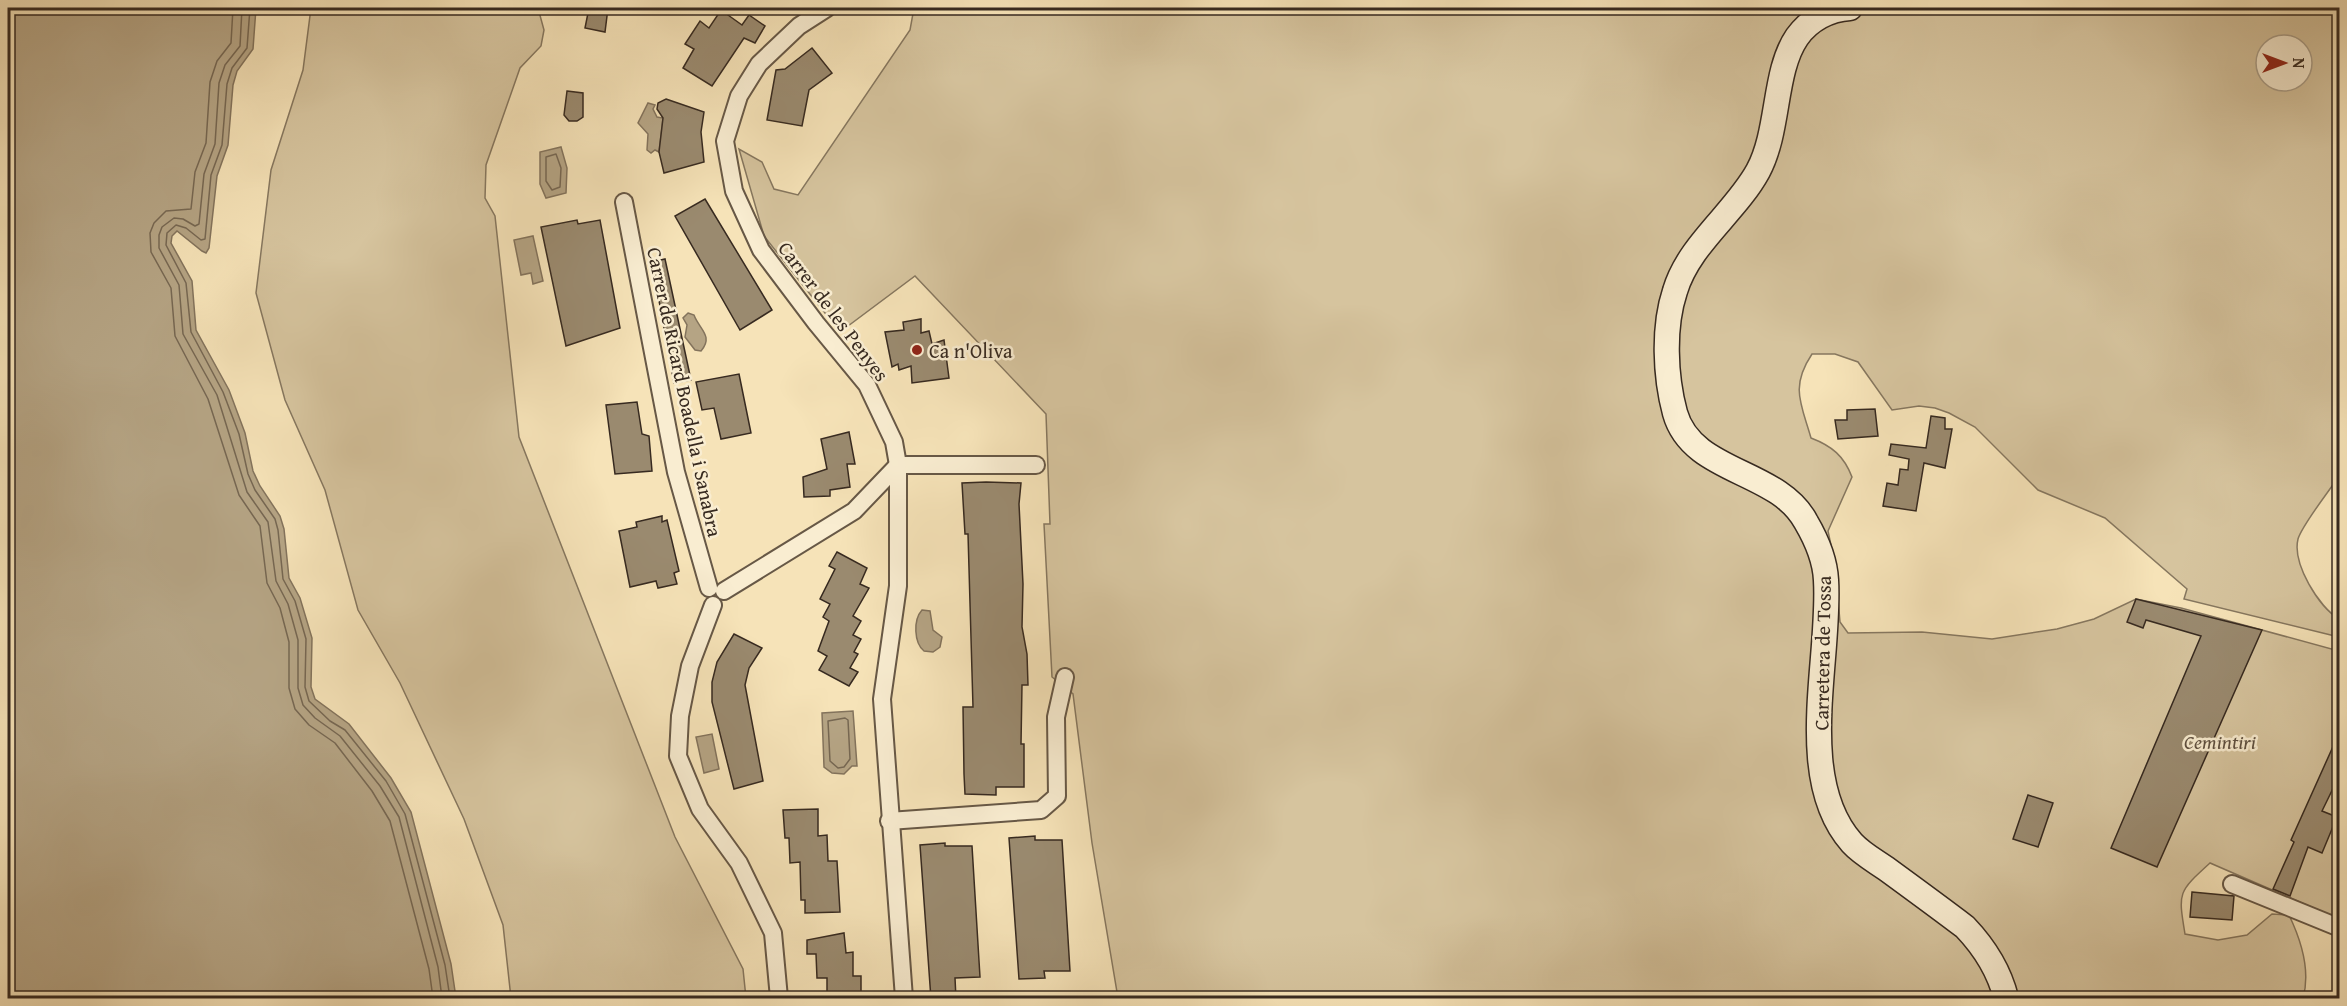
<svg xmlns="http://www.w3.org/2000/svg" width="2347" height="1006" font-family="'Gentium Book Plus',serif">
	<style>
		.green { fill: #d6c49e; stroke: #86775f; stroke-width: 1.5; fill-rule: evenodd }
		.water { fill: #b5a484; stroke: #83735c; stroke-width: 1.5 }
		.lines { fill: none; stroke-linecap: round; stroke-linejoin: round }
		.shore { stroke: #766752; stroke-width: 1.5 }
		.building { fill: #9a8a6f; stroke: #372a20; stroke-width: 1.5 }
		.minor-casing { stroke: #675846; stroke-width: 20 }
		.secondary-casing { stroke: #372a20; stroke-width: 27 }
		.minor { stroke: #f9edd1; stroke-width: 16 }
		.secondary { stroke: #f9edd1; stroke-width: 24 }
		.poi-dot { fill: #8f2418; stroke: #f9edd1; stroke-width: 2 }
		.labels { text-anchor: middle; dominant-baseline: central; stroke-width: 5; stroke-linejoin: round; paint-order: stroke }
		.street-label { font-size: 20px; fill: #372a20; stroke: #f9edd1 }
		.poi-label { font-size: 20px; fill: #372a20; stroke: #f9edd1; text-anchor: start }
		.park-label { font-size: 20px; font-style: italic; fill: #5f5040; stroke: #f9edd1 }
	</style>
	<rect width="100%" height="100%" fill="#f6e3b8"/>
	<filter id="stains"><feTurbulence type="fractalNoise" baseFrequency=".00333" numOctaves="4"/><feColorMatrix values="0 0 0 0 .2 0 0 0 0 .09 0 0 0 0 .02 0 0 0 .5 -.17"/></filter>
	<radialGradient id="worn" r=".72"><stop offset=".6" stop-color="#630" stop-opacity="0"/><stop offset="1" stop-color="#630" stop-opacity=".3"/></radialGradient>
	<!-- green -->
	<g class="green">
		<path d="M311,8h227l6,22 -3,16 -21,22 -34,97 -1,33 10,18 24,221 156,400 68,132 3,29h-235l-8,-73 -39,-106 -64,-136 -42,-73 -33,-120 -40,-90 -29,-107 15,-123 32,-100z"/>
		<path d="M914,8h1425v468c-9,14 -37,49 -41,63 -6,25 21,68 41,80v18l-155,-38 3,-10 -82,-71 -67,-28 -63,-63 -26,-14 -14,-5 -16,-2 -27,4 -34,-48 -23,-8h-23c-22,33 -11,49 -1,84 21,8 33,18 41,39l-24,54 7,33 5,58 8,11 74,-1 70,7 65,-10 37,-10 42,-20 45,9 158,43v268l-129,-56c-32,29 -32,29 -25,71l33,6 29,-5 25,-21 17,1c12,25 22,55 14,83h-1185l-26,-155 -19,-149 -21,-17 -8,-153h6l-4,-110 -131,-138 -75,56 -76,-96 -25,-87 23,13 12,27 24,6 112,-165zM2266,45h36v36h-36z"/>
	</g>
	<!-- water -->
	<g class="water">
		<path d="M8,8h248l-3,41 -16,22 -4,14 -5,60 -11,31 -8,72 -3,5 -4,-2 -25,-20 -5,5 -1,7 21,38 4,49 33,60 16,43 8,38 7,15 20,30 4,13 5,49 11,20 12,40 -1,49 4,12 34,25 42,54 20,34 40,152 5,34h-448z"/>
		<path d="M648,103l7,2 -2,4 4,8 6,1 -4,34 -4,-2 -4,3 -4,-3 1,-16 -10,-11z"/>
		<path d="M561,147l6,21 -1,25 -20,5 -6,-14v-32z"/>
		<path d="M533,236l10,45 -10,3 -2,-11 -10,2 -7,-35z"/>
		<path d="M688,313l6,2c5,14 20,21 7,36l-6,-1 -10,-13 2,-12 -4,-7z"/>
		<path d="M922,610l8,1 3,19 9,7 -2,10 -7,5 -9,-1c-10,-8 -11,-31 -2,-41z"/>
		<path d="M853,711l4,55h-5l-8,8 -12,-1 -8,-6 -2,-54z"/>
		<path d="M712,734l7,35 -15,4 -8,-36z"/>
	</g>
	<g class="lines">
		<!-- shore -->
		<g class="shore">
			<path d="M233,8l-2,35 -14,18 -7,21 -4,61 -11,29 -4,37 -25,2 -12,12 -4,10 1,19 20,36 4,48 33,63 31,96 21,31 7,57 13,25 9,34v46l6,21 14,16 26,18 37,48 18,30 39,148 4,29"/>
			<path d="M242,8l-2,38 -15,19 -6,18 -4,61 -11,30 -5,50 -4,2 -12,-7 -9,-1 -12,9 -3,8v13l20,37 4,49 34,61 30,97 21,30 8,59 12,23 10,36v48l5,17 12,13 25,18 40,50 19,31 39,150 4,31"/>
			<path d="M250,8l-3,40 -15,20 -5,16 -5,61 -11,30 -6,64 -4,1 -15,-12 -10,-3 -9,8 -1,12 20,38 5,49 32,60 16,42 9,40 7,16 20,29 3,11 5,49 12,22 11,38 -1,48 4,14 21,20 15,9 41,51 19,33 40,151 5,33"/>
			<path d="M556,154l5,14 -1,19 -8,3 -6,-9v-24z"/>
			<path d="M845,718l3,2 2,39 -6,8 -6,1 -8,-7 -2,-40z"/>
		</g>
	</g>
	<!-- building -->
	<g class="building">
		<path d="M589,8h19l-3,24 -20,-4z"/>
		<path d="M721,10l21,15 7,-10 16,11 -10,17 -11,-5 -32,48 -29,-18 11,-19 -9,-5 15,-23 9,7z"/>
		<path d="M812,48l20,25 -23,17 -7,36 -35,-6 9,-50 9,-1z"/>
		<path d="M567,91l16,2v24l-6,4h-8l-5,-6z"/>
		<path d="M666,99l38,13 -3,20 3,30 -40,11 -5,-21 4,-34 -6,-9 1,-6z"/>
		<path d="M705,199l67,111 -32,20 -65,-114z"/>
		<path d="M577,220l1,4 22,-4 20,108 -54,18 -25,-119z"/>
		<path d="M665,259l26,121 -17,3 -22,-121z"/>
		<path d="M921,319v14l8,-2 3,13 12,-4 5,38 -37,5 -1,-17 -12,4 -1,-6 -6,3 -7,-35 19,-2 -1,-8z"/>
		<path d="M739,374l12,59 -30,6 -7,-31 -12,2 -6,-28z"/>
		<path d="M637,402l5,32 7,2 3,35 -37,3 -9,-69z"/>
		<path d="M1875,409l3,27 -40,3 -3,-19h12v-10z"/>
		<path d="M1931,416l14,2v11h7l-7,39 -21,-5 -8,48 -33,-5 4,-23 11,2 2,-16 8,1 1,-11 -20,-4 2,-11 35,4z"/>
		<path d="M849,432l6,32h-8l3,23 -20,3v6l-26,1 -1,-20 24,-8 -6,-30z"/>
		<path d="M986,482l35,1 -2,21 4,80 -1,43 5,27 1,31h-6l-1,59h3v43h-28v8l-31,-1 -1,-20 -1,-67h10l-5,-173h-3l-3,-51z"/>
		<path d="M662,516v6l5,-2 12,51 -5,2 3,11 -19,4 -2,-7 -26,6 -11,-56 18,-4 -1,-5z"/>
		<path d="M837,552l30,16 -7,16 9,4 -16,28 8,5 -8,14 8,4 -7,13 4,2 -8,14 8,4 -9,14 -30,-16 8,-14 -9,-5 11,-30 -6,-4 7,-13 -10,-5 15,-30 -6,-3z"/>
		<path d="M2136,599l126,31 -105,237 -46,-19 90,-212 -55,-16 -3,8 -16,-6z"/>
		<path d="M734,634l28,14 -13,20 -4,17 18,96 -29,8 -22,-87v-20l5,-20z"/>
		<path d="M2340,731v43l-18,37 15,6 -15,36 -14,-6 -18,49 -17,-7 21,-47 -3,-2z"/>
		<path d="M2028,795l25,8 -15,44 -25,-8z"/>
		<path d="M818,809v27l9,-1 1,26h9l3,51 -35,1v-13h-4l-1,-38 -10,1 -1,-25h-4l-2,-28z"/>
		<path d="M1035,836v4h27l8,131h-26l1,7 -26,1 -10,-141z"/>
		<path d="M945,843v3h27l8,131 -25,1 1,21h-25l-11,-154z"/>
		<path d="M2192,892l42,4 -2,24 -42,-3z"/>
		<path d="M844,933l2,20 7,-1v24h8v23h-34v-21h-10l-1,-24h-9v-14z"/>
	</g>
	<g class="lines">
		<defs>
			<g id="minor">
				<path d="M827,8l-28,18 -40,38 -20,32 -14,45 9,50 27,59 55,73 51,62 27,57 4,23v121l-16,113 22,299"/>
				<path d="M624,202l52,270 33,116"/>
				<path d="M898,465h138"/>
				<path d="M724,591l130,-80 44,-46"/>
				<path d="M713,605l-23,61 -10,50 -2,40 22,53 39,54 34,70 6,65"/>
				<path d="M889,821l152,-11 16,-14 -1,-79 9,-40"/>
				<path d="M2232,884l108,44"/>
			</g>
			<path id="secondary" d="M1850,8c-21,1 -41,12 -53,29 -24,35 -17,93 -39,134 -23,42 -69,73 -83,120 -12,36 -10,85 0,122 17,61 103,56 131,109 10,17 19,38 20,58 5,79 -32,198 26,263 10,11 25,19 36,27 26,19 52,38 77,57 20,21 34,43 41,71"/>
		</defs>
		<!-- minor casing -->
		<use href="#minor" class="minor-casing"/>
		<!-- secondary casing -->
		<use href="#secondary" class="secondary-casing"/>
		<!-- minor -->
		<use href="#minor" class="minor"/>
		<!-- secondary -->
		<use href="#secondary" class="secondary"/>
	</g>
	<!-- markers -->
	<circle class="poi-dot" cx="917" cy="350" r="6"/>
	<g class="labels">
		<!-- street labels -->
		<g class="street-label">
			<text transform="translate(834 311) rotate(53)">Carrer de les Penyes</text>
			<text transform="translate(685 392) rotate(78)">Carrer de Ricard Boadella i Sanabra</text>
			<text transform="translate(1822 653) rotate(-89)">Carretera de Tossa</text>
		</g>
		<!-- poi labels -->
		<g class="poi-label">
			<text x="929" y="350">Ca n'Oliva</text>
		</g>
		<!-- park labels -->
		<g class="park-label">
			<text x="2220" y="741">Cemintiri</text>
		</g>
	</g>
	<!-- margin -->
	<rect width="2347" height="1006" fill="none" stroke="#f6e3b8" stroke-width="30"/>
	<rect x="9" y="9" width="2329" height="988" fill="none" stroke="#372a20" stroke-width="3"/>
	<rect x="15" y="15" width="2317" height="976" fill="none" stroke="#372a20" stroke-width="1.5"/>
	<!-- north arrow -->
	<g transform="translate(2284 63) rotate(90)"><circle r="28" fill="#f9edd1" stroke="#ab9f8a" stroke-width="1.5"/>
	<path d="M0-4.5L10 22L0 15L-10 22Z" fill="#8f2418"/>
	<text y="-9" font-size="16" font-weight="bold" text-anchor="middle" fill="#372a20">N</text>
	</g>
	<rect width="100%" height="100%" filter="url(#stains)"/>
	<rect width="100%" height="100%" fill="url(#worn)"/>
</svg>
